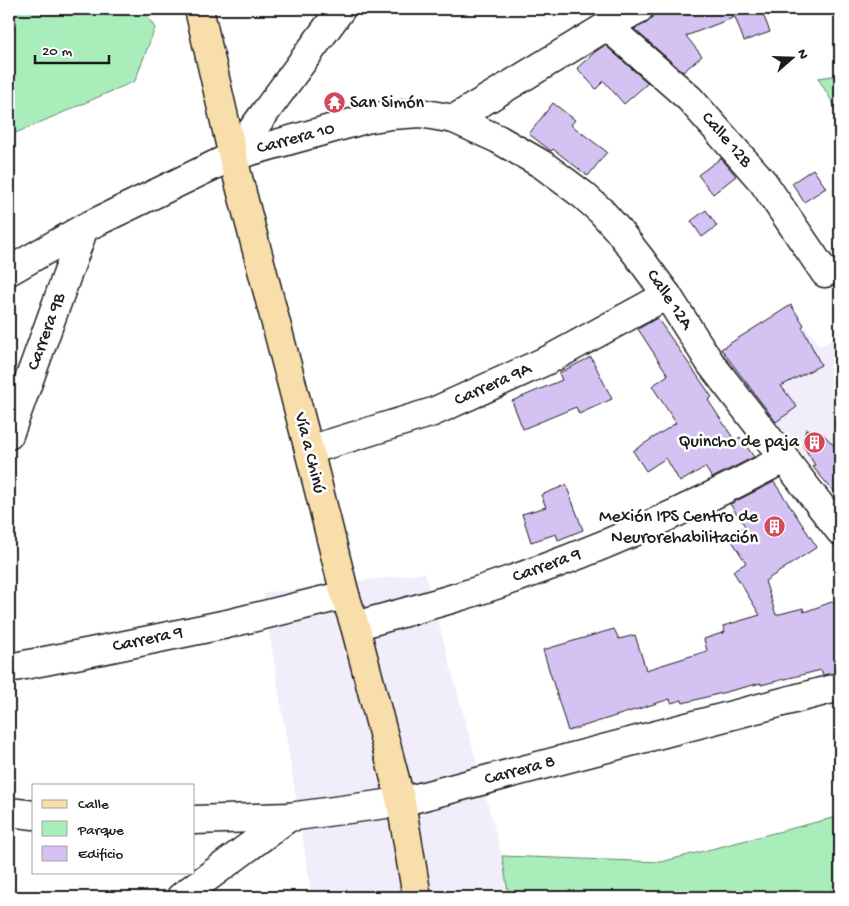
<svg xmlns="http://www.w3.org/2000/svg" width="849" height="906" font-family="'Gochi Hand',sans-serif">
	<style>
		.built { fill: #f2edfb }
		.green { fill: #a9eeba; stroke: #62856b }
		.building { fill: #d4c2f3; stroke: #1c1c1c }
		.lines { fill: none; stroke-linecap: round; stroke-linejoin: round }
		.minor-casing { stroke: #1c1c1c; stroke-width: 31 }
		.major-casing { stroke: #1c1c1c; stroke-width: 31 }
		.minor { stroke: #fff; stroke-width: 28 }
		.major { stroke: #f8deab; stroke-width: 28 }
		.labels { text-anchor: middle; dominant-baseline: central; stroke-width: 5; stroke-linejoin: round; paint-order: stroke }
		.poi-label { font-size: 18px; fill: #1c1c1c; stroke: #fff; text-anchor: end }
		.street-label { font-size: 18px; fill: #1c1c1c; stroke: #fff }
	</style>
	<rect width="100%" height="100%" fill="#fff"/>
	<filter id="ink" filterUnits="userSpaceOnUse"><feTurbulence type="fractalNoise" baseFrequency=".02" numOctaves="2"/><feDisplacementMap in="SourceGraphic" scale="10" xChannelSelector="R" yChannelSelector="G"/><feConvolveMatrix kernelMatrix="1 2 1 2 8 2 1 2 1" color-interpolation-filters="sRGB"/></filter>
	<g filter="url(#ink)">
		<!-- built -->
		<g class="built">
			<path d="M791,305l13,20 16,21 20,-11v145l-11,6 -108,-129 -2,-7z"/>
			<path d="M425,573l77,283 7,41h-197l-49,-304z"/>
		</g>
		<!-- green -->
		<g class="green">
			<path d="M9,9h133l13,19 -20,53 -126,55z"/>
			<path d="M840,75v40l-22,-37z"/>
			<path d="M840,816v81h-331l-7,-41 159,6z"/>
		</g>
		<!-- building -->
		<g class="building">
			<path d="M658,9h103l9,23 -26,9 -9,-24 -49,19 16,20 -19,16 -49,-43 13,-6 5,-5 2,-5z"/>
			<path d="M605,45l43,38 -24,21 -20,-23 -8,8 -19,-21 18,-16z"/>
			<path d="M553,103l22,17 -4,5 36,27 -19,24 -35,-27 -2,2 -22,-17z"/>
			<path d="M721,158l15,18 -23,18 -15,-19z"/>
			<path d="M813,169l13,19 -22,14 -12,-19z"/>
			<path d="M706,210l11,16 -15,11 -11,-16z"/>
			<path d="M791,305l13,20 -2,2 19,38 -40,21 16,21 -21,15 -55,-73z"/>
			<path d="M657,318l55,79 -4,3 27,41 5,-4 14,20 -42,21 -7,-11 -25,15 -14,-24 -20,13 -13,-20 43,-28 -24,-37 16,-11 -30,-46z"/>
			<path d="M591,357l21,42 -33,15 -3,-7 -53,22 -11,-28 50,-21 -3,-7z"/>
			<path d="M806,429l13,3 4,2 17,18v47l-28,-33 3,-1 -11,-18 -1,-3z"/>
			<path d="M774,482l43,65 -52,34 11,34 27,-7 1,4 36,-13v73l-17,3 -2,-5 -60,15v-2l-78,20 -1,-3 -11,3 -1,-4 -102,32 -25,-81 71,-21 5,10 16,-4 11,35 61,-19 -3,-12 21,-7 -2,-6 37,-11 -27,-44 13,-8 -17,-27 16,-10 -15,-22z"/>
			<path d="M566,485l17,45 -25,10 -2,-6 -25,8 -9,-28 24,-7 -5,-12z"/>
		</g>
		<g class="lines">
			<defs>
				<g id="minor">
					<path d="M607,26l83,73 73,83 62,91"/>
					<path d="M454,119l153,-93 32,-17"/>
					<path d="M233,156l108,-147"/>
					<path d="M9,271l75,-43 149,-72 133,-37 25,-4 29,-2 34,6 44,20 45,26 40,30 18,16 17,19 21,27 28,38 44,69 129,167"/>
					<path d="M9,435l75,-207"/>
					<path d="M309,450l124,-38 117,-53 117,-64"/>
					<path d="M355,626c61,-17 122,-33 181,-55 86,-31 169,-70 249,-113"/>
					<path d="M9,668l92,-18 126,-26 118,-29"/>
					<path d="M9,812l25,3"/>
					<path d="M194,820l95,-3 112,-15 439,-115"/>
					<path d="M181,897l108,-80"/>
				</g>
				<path id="major" d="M199,9l38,165 72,276 36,145 10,31 46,176 16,95"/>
			</defs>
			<!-- minor casing -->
			<use href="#minor" class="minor-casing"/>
			<!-- major casing -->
			<use href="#major" class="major-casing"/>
			<!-- minor -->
			<use href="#minor" class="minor"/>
			<!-- major -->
			<use href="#major" class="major"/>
		</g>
	</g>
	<!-- icons -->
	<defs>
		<symbol id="temple-disc" viewBox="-11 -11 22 22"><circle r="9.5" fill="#d1495b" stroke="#fff"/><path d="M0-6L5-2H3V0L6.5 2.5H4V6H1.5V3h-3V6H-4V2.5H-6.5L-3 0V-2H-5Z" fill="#fff"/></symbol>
		<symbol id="building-disc" viewBox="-11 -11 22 22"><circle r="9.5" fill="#d1495b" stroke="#fff"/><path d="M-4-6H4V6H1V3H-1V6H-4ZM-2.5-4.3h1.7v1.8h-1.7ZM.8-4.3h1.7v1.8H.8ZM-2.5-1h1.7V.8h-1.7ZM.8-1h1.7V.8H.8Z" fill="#fff"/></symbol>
	</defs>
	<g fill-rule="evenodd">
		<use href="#temple-disc" x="322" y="90" width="25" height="25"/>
		<use href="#building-disc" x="802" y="430" width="25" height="25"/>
		<use href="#building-disc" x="762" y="514" width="25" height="25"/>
	</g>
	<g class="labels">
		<!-- poi labels -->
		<g class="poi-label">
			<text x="350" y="103" text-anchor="start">San Simón</text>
			<text x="799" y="442">Quincho de paja</text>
			<text x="758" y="517">Mexión IPS Centro de<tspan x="758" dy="21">Neurorehabilitación</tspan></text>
		</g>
		<!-- street labels -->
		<g class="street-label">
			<text transform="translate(296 139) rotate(-15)">Carrera 10</text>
			<text transform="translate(726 140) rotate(49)">Calle 12B</text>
			<text transform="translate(669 300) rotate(56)">Calle 12A</text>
			<text transform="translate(47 332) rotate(-70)">Carrera 9B</text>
			<text transform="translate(493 385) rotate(-24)">Carrera 9A</text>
			<text transform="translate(309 453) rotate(76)">Vía a Chinú</text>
			<text transform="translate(547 566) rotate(-20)">Carrera 9</text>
			<text transform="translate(148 640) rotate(-12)">Carrera 9</text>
			<text transform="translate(520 771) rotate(-15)">Carrera 8</text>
		</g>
	</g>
	<!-- margin -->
	<rect width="849" height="906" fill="none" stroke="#fff" stroke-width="30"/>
	<rect x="15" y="15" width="819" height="876" fill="none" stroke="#1c1c1c" stroke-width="2" filter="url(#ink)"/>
	<!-- legend -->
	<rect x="32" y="784" width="162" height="90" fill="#ffffff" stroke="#a4a4a4"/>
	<rect x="42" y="800" width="25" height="8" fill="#f8deab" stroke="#a4a4a4"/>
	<text x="78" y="808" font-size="15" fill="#1c1c1c">Calle</text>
	<rect x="42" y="821" width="25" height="15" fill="#a9eeba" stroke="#a4a4a4"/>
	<text x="78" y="834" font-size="15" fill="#1c1c1c">Parque</text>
	<rect x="42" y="846" width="25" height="15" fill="#d4c2f3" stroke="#a4a4a4"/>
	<text x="78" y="858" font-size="15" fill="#1c1c1c">Edificio</text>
	<!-- north arrow -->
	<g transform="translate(792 58) rotate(70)" stroke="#ffffff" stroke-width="4" paint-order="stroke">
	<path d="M0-4L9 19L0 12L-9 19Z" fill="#1c1c1c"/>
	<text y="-8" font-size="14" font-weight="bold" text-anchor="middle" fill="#1c1c1c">N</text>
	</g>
	<!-- scale -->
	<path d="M35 55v8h74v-8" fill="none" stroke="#1c1c1c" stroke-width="2.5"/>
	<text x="42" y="55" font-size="15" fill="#1c1c1c" stroke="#ffffff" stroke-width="4" paint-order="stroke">20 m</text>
</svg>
